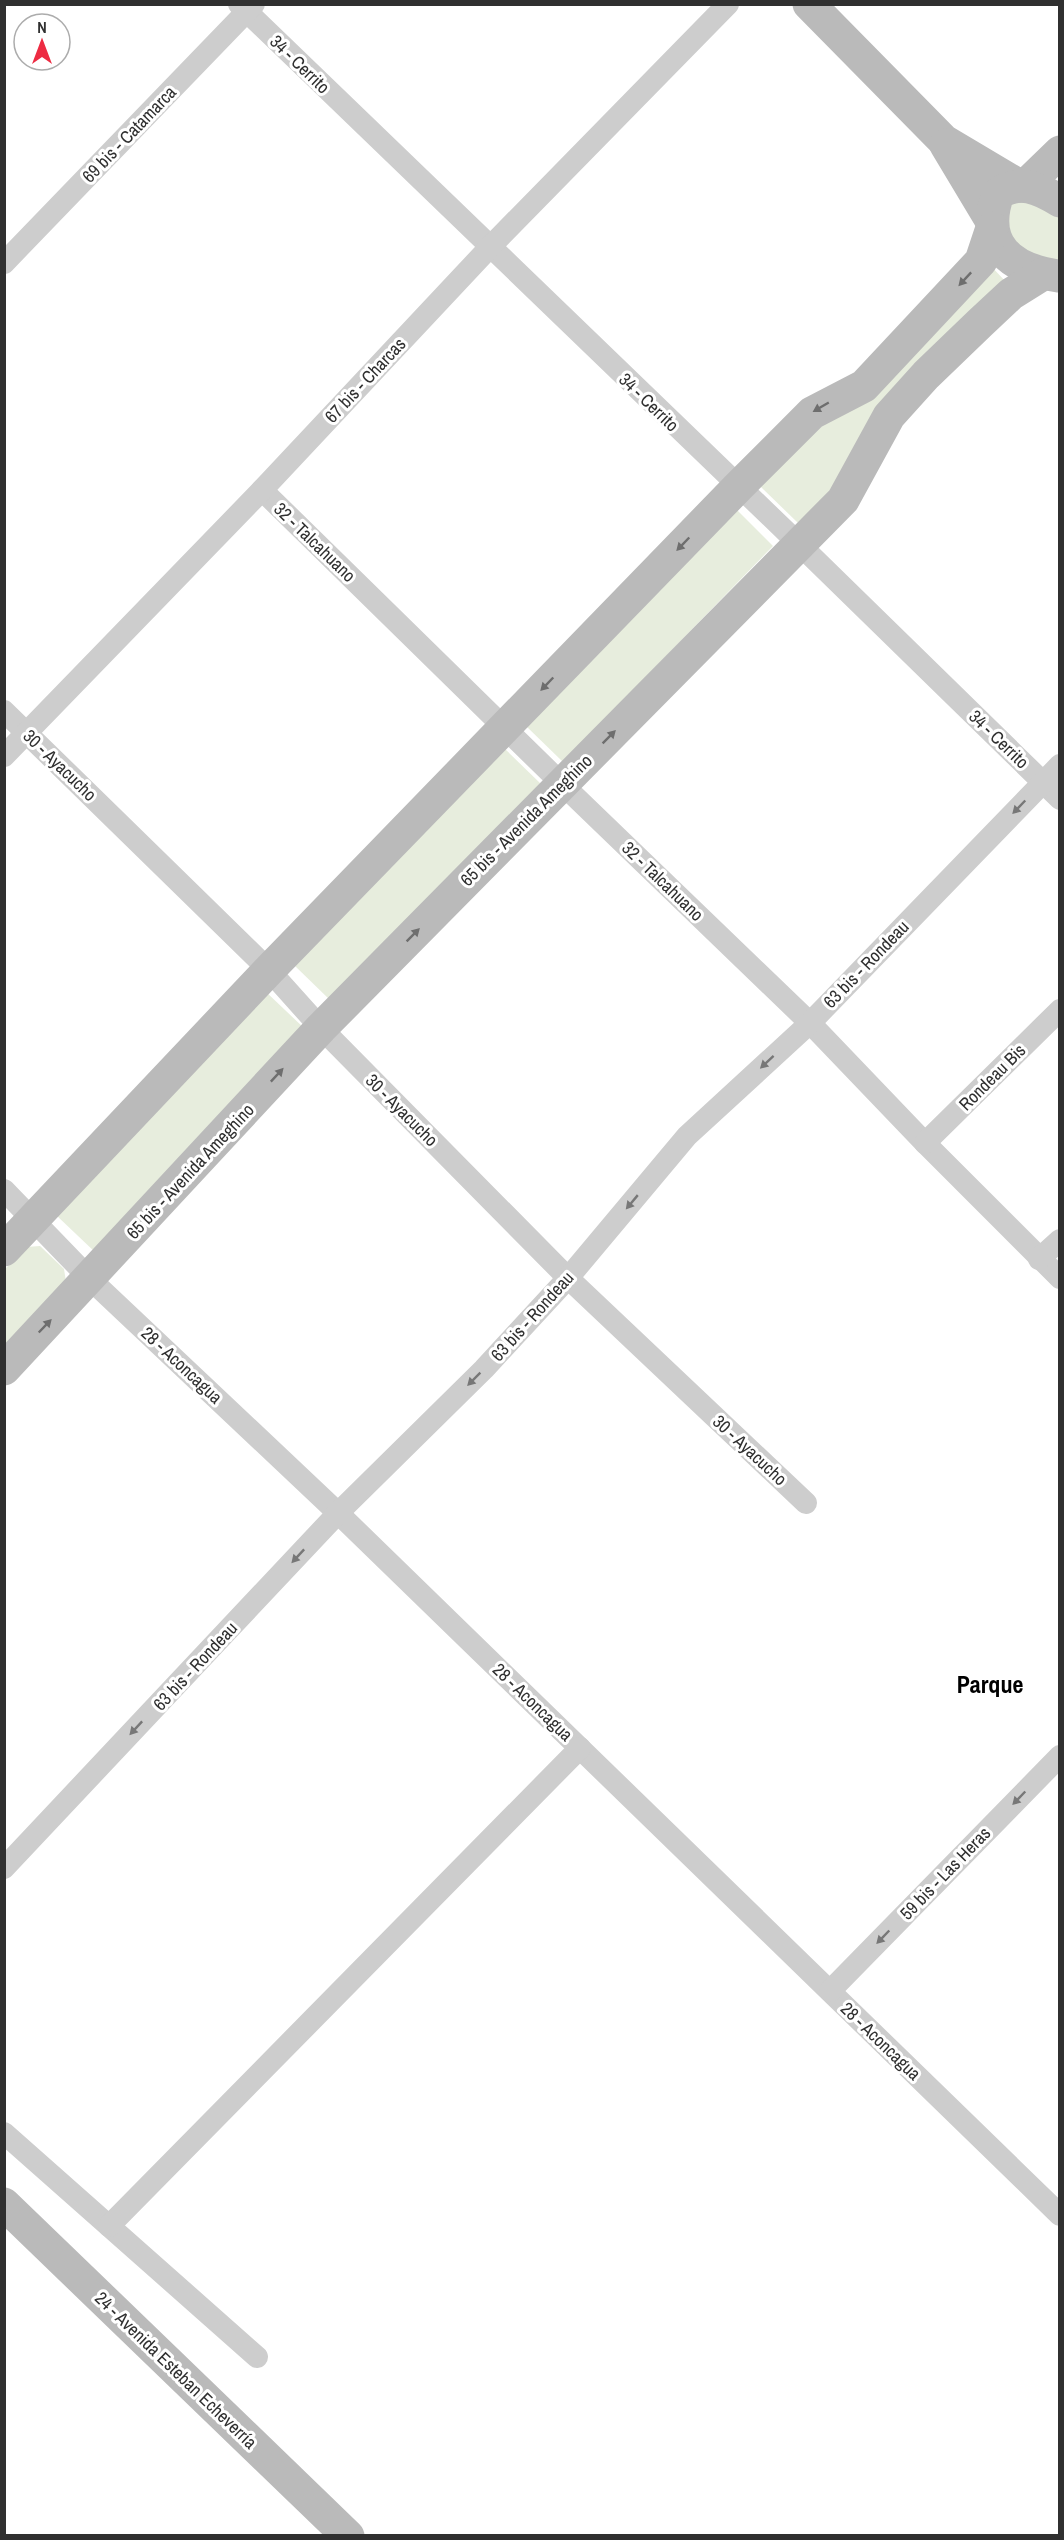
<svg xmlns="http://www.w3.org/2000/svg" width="1064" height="2540" font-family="'Archivo Narrow',sans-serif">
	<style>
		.green { fill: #e7eddd }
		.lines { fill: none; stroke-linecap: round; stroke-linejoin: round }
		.minor { stroke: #cdcdcd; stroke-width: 22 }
		.secondary { stroke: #bababa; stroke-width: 33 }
		.oneway { fill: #6e6e6e }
		.oneway2 { fill: #777 }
		.labels { text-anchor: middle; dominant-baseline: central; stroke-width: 6; stroke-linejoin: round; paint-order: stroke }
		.street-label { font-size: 18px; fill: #303030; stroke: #fff }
		.district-label { font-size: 24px; font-weight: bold; fill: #000; stroke: #fff }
	</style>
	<rect width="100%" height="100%" fill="#fff"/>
	<!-- green -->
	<g class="green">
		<path d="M1024,200l27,10 8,8v44l-42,-10 -14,-39 8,-10z"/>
		<path d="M989,264l18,19 -165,197 -44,43 -38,-37z"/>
		<path d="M737,510l36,36 -210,216 -37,-36z"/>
		<path d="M505,749l37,36 -211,216 -37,-36z"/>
		<path d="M264,990l41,39 -208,225 -41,-39z"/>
		<path d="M40,1246l24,23 2,13 -61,72v-85l21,-22z"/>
	</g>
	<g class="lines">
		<!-- minor -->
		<g class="minor">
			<path d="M239,4l560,540 261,255"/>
			<path d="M4,263l250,-259"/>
			<path d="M262,490l300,294 248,239 115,120 135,135"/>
			<path d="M4,711l265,259 52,58 247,250 238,225"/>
			<path d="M4,756l258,-266 227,-242 239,-244"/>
			<path d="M925,1143l135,-133"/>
			<path d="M4,1190l86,89 248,234 722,702"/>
			<path d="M1039,1259l21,-19"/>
			<path d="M4,1868l334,-355 146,-144 84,-91 119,-142 123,-113 250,-258"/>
			<path d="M830,1991l230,-235"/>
			<path d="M4,2133l253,224"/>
			<path d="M109,2226l471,-478"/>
		</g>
		<!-- secondary -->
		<g class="secondary">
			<path d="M809,4l135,137 76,45"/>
			<path d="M946,145l45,75"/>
			<path d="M1026,185l34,-33"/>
			<path d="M1058,276c-48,-7 -78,-32 -60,-82 21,-15 41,-6 62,7"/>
			<path d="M4,1250l265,-280 469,-483 74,-74 52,-27 117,-125 11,-33"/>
			<path d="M4,1369l317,-341 522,-528 46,-84 37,-41 54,-52 31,-29 32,-20"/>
			<path d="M4,2204l344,332"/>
		</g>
	</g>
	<!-- one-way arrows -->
	<defs><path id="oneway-solid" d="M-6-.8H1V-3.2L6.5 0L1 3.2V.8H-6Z" transform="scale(1.5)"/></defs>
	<g class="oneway">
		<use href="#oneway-solid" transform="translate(965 279) rotate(133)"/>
		<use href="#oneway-solid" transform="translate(821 407) rotate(150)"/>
		<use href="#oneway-solid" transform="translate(683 544) rotate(134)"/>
		<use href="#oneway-solid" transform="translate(547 684) rotate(134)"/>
		<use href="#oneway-solid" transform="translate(609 737) rotate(-45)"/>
		<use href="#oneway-solid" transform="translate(413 935) rotate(-45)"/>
		<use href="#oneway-solid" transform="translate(277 1075) rotate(-47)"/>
		<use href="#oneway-solid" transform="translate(45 1326) rotate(-46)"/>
	</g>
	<g class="oneway2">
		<use href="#oneway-solid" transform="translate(1019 807) rotate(134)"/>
		<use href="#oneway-solid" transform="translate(767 1062) rotate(137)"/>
		<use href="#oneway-solid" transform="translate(632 1202) rotate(130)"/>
		<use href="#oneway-solid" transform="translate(474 1379) rotate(135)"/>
		<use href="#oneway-solid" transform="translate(298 1556) rotate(133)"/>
		<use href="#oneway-solid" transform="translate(136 1728) rotate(133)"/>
		<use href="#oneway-solid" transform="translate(1019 1798) rotate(134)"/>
		<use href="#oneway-solid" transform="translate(883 1937) rotate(134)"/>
	</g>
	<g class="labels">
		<!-- street labels -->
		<g class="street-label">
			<text transform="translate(300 64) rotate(44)">34 - Cerrito</text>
			<text transform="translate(129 134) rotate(-46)">69 bis - Catamarca</text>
			<text transform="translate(365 380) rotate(-47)">67 bis - Charcas</text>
			<text transform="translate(649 402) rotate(44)">34 - Cerrito</text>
			<text transform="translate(315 542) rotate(44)">32 - Talcahuano</text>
			<text transform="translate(999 739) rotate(44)">34 - Cerrito</text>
			<text transform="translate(60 765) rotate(44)">30 - Ayacucho</text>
			<text transform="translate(526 820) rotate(-45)">65 bis - Avenida Ameghino</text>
			<text transform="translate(663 881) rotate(44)">32 - Talcahuano</text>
			<text transform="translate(866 964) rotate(-46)">63 bis - Rondeau</text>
			<text transform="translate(992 1077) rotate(-45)">Rondeau Bis</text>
			<text transform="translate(402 1110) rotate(45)">30 - Ayacucho</text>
			<text transform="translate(190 1171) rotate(-47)">65 bis - Avenida Ameghino</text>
			<text transform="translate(532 1316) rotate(-48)">63 bis - Rondeau</text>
			<text transform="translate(182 1365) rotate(43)">28 - Aconcagua</text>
			<text transform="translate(750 1450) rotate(43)">30 - Ayacucho</text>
			<text transform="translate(195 1666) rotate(-47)">63 bis - Rondeau</text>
			<text transform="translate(533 1702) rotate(44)">28 - Aconcagua</text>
			<text transform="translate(945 1873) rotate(-46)">59 bis - Las Heras</text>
			<text transform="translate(881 2041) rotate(44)">28 - Aconcagua</text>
			<text transform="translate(176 2370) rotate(44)">24 - Avenida Esteban Echeverría</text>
		</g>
		<!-- district labels -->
		<g class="district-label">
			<text x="990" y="1684">Parque</text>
		</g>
	</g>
	<!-- border -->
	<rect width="1064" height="2540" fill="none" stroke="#303030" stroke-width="12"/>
	<!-- north arrow -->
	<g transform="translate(42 42)"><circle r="28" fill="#ffffff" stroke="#acacac" stroke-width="1.5"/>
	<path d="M0-4.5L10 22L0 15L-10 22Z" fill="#ed2b42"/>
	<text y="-9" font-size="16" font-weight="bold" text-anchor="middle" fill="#303030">N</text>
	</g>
</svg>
